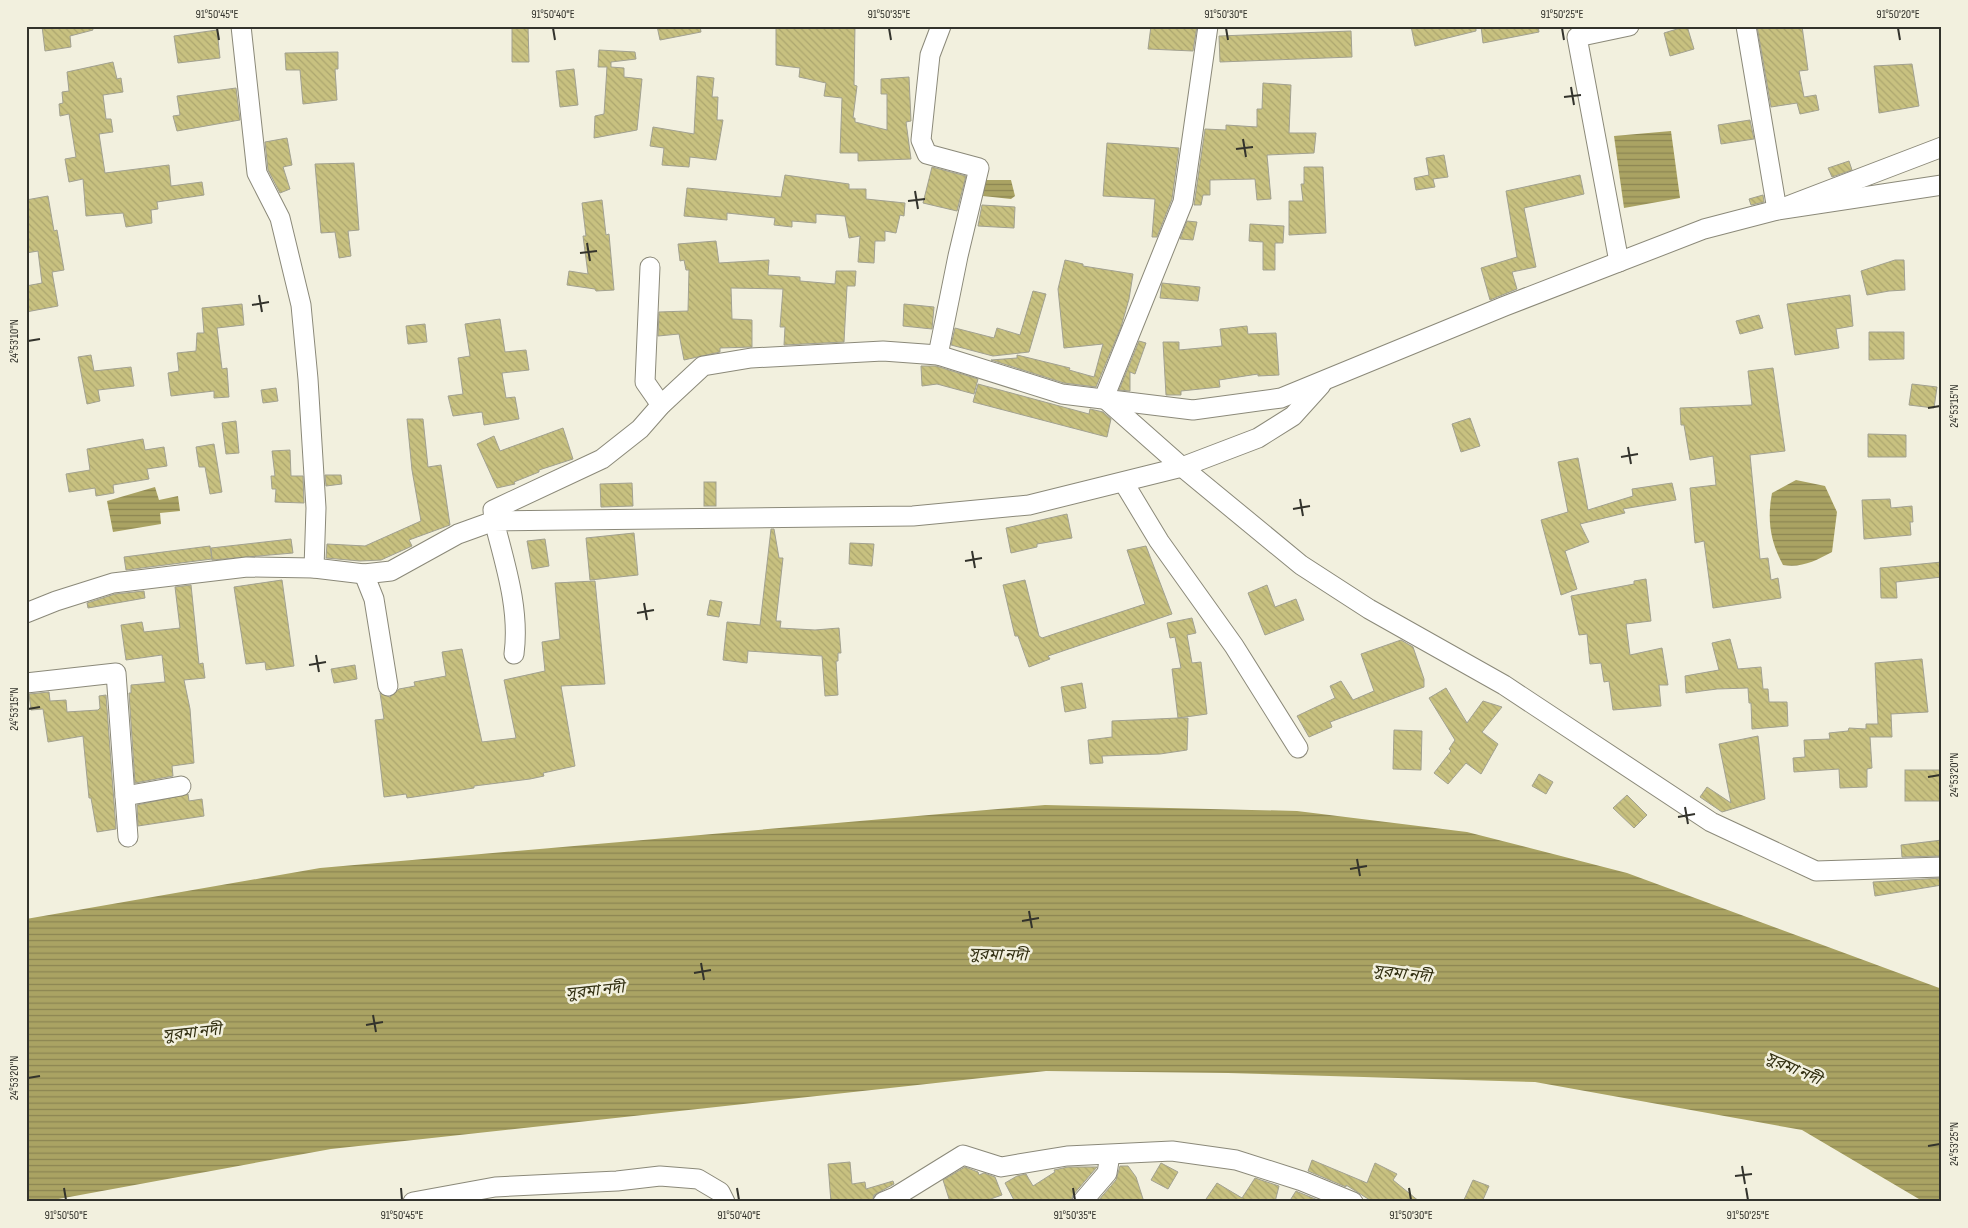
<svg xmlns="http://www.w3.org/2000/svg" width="1968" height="1228" font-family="'Sofia Sans Condensed','Noto Sans Bengali',sans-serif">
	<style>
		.water { fill: url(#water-rules) }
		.building { fill: url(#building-back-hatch); stroke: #a2a190 }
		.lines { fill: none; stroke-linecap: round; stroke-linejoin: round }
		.minor-casing { stroke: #8b8979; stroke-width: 21 }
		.minor { stroke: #fff; stroke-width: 19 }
		.ticks { fill: none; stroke: #33332c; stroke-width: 2 }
		.labels { text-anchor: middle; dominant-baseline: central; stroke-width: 5; stroke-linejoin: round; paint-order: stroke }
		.water-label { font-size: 16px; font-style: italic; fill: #322f11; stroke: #f2f0de }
		.neatline { fill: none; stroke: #33332c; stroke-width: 2 }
		.ticks-label { font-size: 12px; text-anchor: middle; fill: #33332c }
	</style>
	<defs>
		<pattern id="water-rules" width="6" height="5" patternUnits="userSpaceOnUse" patternTransform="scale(1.25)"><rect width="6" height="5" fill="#aaa363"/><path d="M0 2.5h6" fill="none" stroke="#8b8552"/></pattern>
		<pattern id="building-back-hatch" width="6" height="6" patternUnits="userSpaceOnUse" patternTransform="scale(1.25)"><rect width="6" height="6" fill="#c8c180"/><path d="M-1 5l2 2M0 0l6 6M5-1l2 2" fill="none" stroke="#aca66f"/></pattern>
	</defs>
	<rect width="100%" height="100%" fill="#f2f0de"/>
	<!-- water -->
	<g class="water">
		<path d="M1671,131l9,67 -56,10 -10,-72z"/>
		<path d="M985,180h26l4,16 -4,3 -28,-3z"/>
		<path d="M1796,480l29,6 12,26 -5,40c-17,9 -30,16 -49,13 -13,-24 -16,-46 -11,-72z"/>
		<path d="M155,487l4,13 19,-4 2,15 -20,2 1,11 -48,8 -6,-31z"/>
		<path d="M1045,805l252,6 170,21 160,41 315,116v213h-18l-122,-72 -267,-48 -307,-9 -182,-2 -715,78 -289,53h-16v-283l294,-51z"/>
	</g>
	<!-- building -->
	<g class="building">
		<path d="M42,26h50l1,4 -23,6 1,11 -26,4z"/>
		<path d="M512,26h16l1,36h-17z"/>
		<path d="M657,26h43l1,6 -41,8z"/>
		<path d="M776,26h79l-1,59 3,1 -4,32h2v4l32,8v-36h-6v-15l28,-2 2,44 -5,1 5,37 -53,2v-8h-18l2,-55 -18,-2 2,-13 -27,-6 1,-9 -24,-3z"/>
		<path d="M1151,26h46l-4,25 -45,-2z"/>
		<path d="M1411,26h65v5l-61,15z"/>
		<path d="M1481,26h57l1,6 -56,11z"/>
		<path d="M1687,26l7,23 -24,7 -6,-23z"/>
		<path d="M1757,26h45l6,44 -9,1 5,26 12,-2 3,15 -19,4 -3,-11 -26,4z"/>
		<path d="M217,30l3,28 -42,5 -4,-27z"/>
		<path d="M1351,31l1,26 -132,5 -1,-26z"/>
		<path d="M599,50l36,2 1,7 -25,3v5l13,1v9l18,2 -5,51 -43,8 1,-22 9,-2 3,-47h-9z"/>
		<path d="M338,52v17h-3l2,31 -34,4 -3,-34h-14l-1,-17z"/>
		<path d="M113,62l4,17 4,-1 2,14 -20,3 3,24h5l2,13 -14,2 6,39 64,-8 2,21 31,-4 2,13 -47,7 1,7 -7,1 1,13 -26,4 -3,-14 -37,3 -3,-37 -14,3 -4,-23 11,-2 -7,-43 -9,2 -1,-12 4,-1 -1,-11 7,-1 -2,-19z"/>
		<path d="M1912,64l7,42 -40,7 -5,-47z"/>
		<path d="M574,69l4,36 -18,2 -4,-36z"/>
		<path d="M697,76l17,2 -2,19h6l-1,23h6l-7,40 -26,-3 -1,10 -27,-2 2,-17 -14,-2 3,-19 41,7z"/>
		<path d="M1263,83l28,2 -2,48h27l-2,20 -47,2 4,44 -14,1 -2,-21 -45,1v15h-7l-2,10h-7l11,-76 21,1v-5l31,2v-18h5z"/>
		<path d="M236,88l4,32 -63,11 -4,-15 7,-1 -3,-19z"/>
		<path d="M1750,120l4,19 -33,5 -3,-19z"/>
		<path d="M287,138l5,27 -9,2 7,22 -10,4 -12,-23 -3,-28z"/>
		<path d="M1107,143l72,5 -7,51 -15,38h-5l3,-38 -52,-3z"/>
		<path d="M1444,155l4,22 -15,2 2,8 -19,3 -2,-12 15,-3 -3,-17z"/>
		<path d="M1849,161l3,9 -20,7 -4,-9z"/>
		<path d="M354,163l5,67 -11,1 3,25 -12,2 -4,-26 -14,1 -6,-69z"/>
		<path d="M932,167l34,9 -9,35 -34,-8z"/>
		<path d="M1304,167h19l3,66 -37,2v-34h14l-2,-17h3z"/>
		<path d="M785,175l64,9v5h17v10l39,4 -1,13 -4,-1 -4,18 -11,-2v10h-10l-1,22 -16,-1 2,-26 -11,2 -4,-22 -29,-2v9l-24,-2v6l-18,-2 1,-7 -48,-5v7l-43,-4 3,-28 94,9z"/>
		<path d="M1580,175l4,19 -60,14 12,59 -24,5 5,17 -27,11 -9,-32 36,-11 -11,-66z"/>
		<path d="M1763,195l1,7 -13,3 -2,-6z"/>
		<path d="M48,196l6,35 3,-1 7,40 -12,2 6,34 -32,6v-26l16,-3 -4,-32 -12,2v-33h3l-3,-20z"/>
		<path d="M602,200l4,35 3,-1 5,56 -18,1 -1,-2 -28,-4 2,-14 19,3 -5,-38h3l-4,-33z"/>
		<path d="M982,205l33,2 -1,21 -36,-2z"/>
		<path d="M1187,221l10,1 -4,18 -13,-1z"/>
		<path d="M1250,224l34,2 -1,17h-8v27h-12v-28l-14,-1z"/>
		<path d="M716,241l3,22 50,-3 -1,15 32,2v4l35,3 1,-13h20l-1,15h-8l-3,56 -60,3 1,-18h-5l3,-38 -52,-1 1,31 20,1v27l-32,1v4l-36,8 -5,-26 -21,2 1,-24 29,-1 1,-41h-3l-2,-10 -4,1 -2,-17z"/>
		<path d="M1065,260l18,4v2l50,8 -4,25 -8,28 -25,60 -32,-4 -73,-23 26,-2v-3l53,13 -1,2 25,7 9,-33 -39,4 -6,-59z"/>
		<path d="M1895,260h9l1,30 -16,1 -22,4 -6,-24z"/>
		<path d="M1162,283l38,4 -2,14 -38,-3z"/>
		<path d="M1033,291l13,3 -17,58 -36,4 -42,-11 4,-17 39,10 3,-10 23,7z"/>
		<path d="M1850,295l3,31 -17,3 3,19 -44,7 -8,-51z"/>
		<path d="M242,304l2,21 -27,3 5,41 5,-1 2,29 -15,1v-7l-43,5 -3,-23 11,-2 -2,-18 19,-2 1,-18h7l-2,-25z"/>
		<path d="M904,304l30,3 -2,22 -29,-3z"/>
		<path d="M1759,315l4,13 -23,6 -4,-13z"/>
		<path d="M500,319l5,33 21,-2 3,20 -27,3 4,25 9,-1 4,22 -35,6 -2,-13 -29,4 -5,-20 15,-2 -5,-36 12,-2 -5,-32z"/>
		<path d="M425,324l2,18 -19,2 -2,-18z"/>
		<path d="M1247,326l1,8 28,-1 3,42 -21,1v-2l-39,6 1,7 -39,4v4h-15l-3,-53h16v8l43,-4 -2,-17z"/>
		<path d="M1869,332h35v27l-35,1z"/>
		<path d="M1139,341l7,2 -11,31 -5,-2v19l-11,-1z"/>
		<path d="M91,355l3,16 37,-4 3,19 -36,4 2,11 -13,3 -9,-47z"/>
		<path d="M921,366h15l42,13 -4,15 -37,-10 -15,2z"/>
		<path d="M1773,368l12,83 -35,4 10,104 8,-1 3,22 7,-2 3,20 -68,10 -9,-67 -9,2 -5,-55 26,-3 -3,-29 -23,4 -6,-35h-3l-1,-17 72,-3 -4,-34z"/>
		<path d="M978,384l111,30 1,-5 13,3 8,7 -4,18 -134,-35z"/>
		<path d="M1912,384l25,3 -3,21 -25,-3z"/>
		<path d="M276,388l2,13 -15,2 -2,-13z"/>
		<path d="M1470,418l10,28 -19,6 -9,-28z"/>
		<path d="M407,419h16l5,48 13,-2 9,60 -41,15 3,6 -31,14 -21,1 -34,-3 1,-14 38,2 56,-25 -9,-51z"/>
		<path d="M236,421l3,32 -13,1 -4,-31z"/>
		<path d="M563,428l10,31 -34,11v2l-25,10 1,2 -18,4 -20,-44 17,-8 6,15z"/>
		<path d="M1868,434l38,1v22h-38z"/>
		<path d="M143,439l2,11 19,-3 3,19 -20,3 2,10 -36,6 1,8 -18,3 -1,-8 -26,4 -3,-18 24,-4 -3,-21z"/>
		<path d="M214,444l8,48 -12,2 -5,-27h-6l-3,-20z"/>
		<path d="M290,450l1,26h12l1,27 -29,-1 1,-13h-4l-1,-13h4l-3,-25z"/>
		<path d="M1578,458l10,52 45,-14 -1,-7 40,-6 4,17 -53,9 2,4 -45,11 9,18 -24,9 12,38 -16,6 -20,-75 27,-8 -10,-50z"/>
		<path d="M325,475h16l1,9 -16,2z"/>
		<rect x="704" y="482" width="12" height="24"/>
		<path d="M632,483l1,23 -32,1 -1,-23z"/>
		<path d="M1890,499l1,9 21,-2 1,16h-3l1,13 -47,4 -2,-39z"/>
		<path d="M1067,514l5,24 -35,6v3l-26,6 -5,-25z"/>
		<path d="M771,529h3l5,29h4l-7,63h5l-1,7 35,2 24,-2 2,25h-3v8h-2l2,34 -13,1 -3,-40 -74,-5 -1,12 -24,-3 4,-38 33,3z"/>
		<path d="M634,533l4,42 -48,5 -4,-42z"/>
		<path d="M291,539l2,14 -81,7 -1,-12z"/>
		<path d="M545,539l4,27 -17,3 -5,-28z"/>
		<path d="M850,543l24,1 -2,22 -23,-2z"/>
		<path d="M210,546l2,13 -86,11 -2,-13z"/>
		<path d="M1146,546l26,68 -124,42 2,3 -21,8 -11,-31h-3l-12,-51 22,-5 14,56 3,2 103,-34 -18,-54z"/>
		<path d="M1942,562v15l-46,5 1,16h-16l-1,-30z"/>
		<path d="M1646,579l5,42 -25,3 4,31 32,-7 6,37h-9l2,21 -48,4 -4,-29 -5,1 -3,-19 -11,1 -3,-30 -8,1 -8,-39 63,-12v-3z"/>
		<path d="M282,580l12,86 -28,4 -1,-8 -19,2 -12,-77z"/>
		<path d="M595,581l10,103 -44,2 14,80 -32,7 1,3 -14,3 -56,7v2l-67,10 -1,-4 -22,3 -9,-77 9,-1 -4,-26 10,4 9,-8 16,-3 -1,-4 32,-6 -4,-24 20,-3 20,93 34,-4 -12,-58 41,-9 -3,-29 18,-3 -5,-56z"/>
		<path d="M191,585l8,79 4,-1 2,15 -21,2 6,29 4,54 -22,3 1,10 -38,7 -6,-90h2v-8l34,-3 -3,-27 -36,5 -5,-35 21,-3 2,10 36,-4 -5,-41z"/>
		<path d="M1267,585l8,22 21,-8 8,21 -39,15 -17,-42z"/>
		<path d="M144,591l1,7 -57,10 -1,-5 28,-9z"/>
		<path d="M710,600l12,2 -3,15 -12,-2z"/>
		<path d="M1192,618l4,15 -9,2 5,28 9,-1 6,52 -29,4h10l-1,32 -27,4 -58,2 1,7 -13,1 -2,-24 24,-3v-16l66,-3 -6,-49 9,-1 -6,-31 -5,1 -3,-15z"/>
		<path d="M1730,639l8,30 23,-2 2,22h5l1,13h18l1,24 -36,3 -1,-26h-2l-1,-15 -31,1 -31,4 -1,-17 34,-6 -7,-27z"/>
		<path d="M1401,640l12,7 11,32v8l-94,35 2,5 -23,10 -12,-21 38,-18 -5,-12 11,-5 12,19 21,-9 -13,-37z"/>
		<path d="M1922,659l6,53 -37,2 1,23h-22l2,31 -5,1v18l-27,1 -1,-19 -45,3 -1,-14 12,-1 -1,-17 26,-1 -1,-6 19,-2 1,-3 17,1v-5h12l-3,-61z"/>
		<path d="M355,665l2,14 -23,4 -3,-14z"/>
		<path d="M1082,683l4,25 -21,4 -4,-25z"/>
		<path d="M1446,688l21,35 16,-22 19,6 -20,25 16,12 -17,30 -15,-11 -18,21 -14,-11 17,-22 -2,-2 6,-9 -26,-42z"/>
		<path d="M49,692l1,9 16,-1 1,12 31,-2 2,-2 -1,-12 7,-1 10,134 -19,3 -6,-34h-2l-6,-62 -35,6 -5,-33 -12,1 -2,-16z"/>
		<path d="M1394,730l28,1 -1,39 -28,-1z"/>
		<path d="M1758,736l7,63 -43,13 -22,-15 7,-10 24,16 -12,-59z"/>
		<rect x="1905" y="770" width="37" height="31"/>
		<path d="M1539,774l14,8 -7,12 -14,-8z"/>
		<path d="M188,794l1,7 13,-2 2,17 -66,10 -1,-21z"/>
		<path d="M1627,795l20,20 -13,13 -21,-20z"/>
		<path d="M1942,840v16l-40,1 -1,-12z"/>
		<path d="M1942,878v7l-67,11 -2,-14z"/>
		<path d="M1312,1160l55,23 8,-20 22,11 -4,6 27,22h-47l-27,-17v2l-38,-16z"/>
		<path d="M850,1162l2,22 13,-2 1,7 27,-8 1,3 -20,11 -2,7h-41l-3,-38z"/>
		<path d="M1161,1163l17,9 -10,17 -17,-9z"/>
		<path d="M1120,1166h8l8,11 8,25h-47l19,-22z"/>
		<path d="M965,1167l13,5 1,3 5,-2 11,4 7,18 -20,7h-32l-7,-22z"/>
		<path d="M1068,1167h29l-24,28 -2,7h-56l-10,-19 12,-7 9,-2 7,12 22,-14 -1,-2z"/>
		<path d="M1255,1178l24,8 -4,16h-71l13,-19 25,15z"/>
		<path d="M1473,1180l16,6 -7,16h-19z"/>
		<path d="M1296,1191l2,1 25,10h-34z"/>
	</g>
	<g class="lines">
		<defs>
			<g id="minor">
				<path d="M241,26l16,147 23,45 21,87 7,74 8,129 -2,60"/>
				<path d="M1208,26l-25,176 -79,196 78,69 119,98 68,44 135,76 207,137 105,49 126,-4"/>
				<path d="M1746,26l31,184 165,-63"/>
				<path d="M1619,262l-42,-225 52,-11"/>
				<path d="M650,267l-5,115 16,23"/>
				<path d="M938,355l20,-99 21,-88 -52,-14 -6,-14 9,-85 11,-29"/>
				<path d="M1124,483l35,58 75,105 64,102"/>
				<path d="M364,574l10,25 14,87"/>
				<path d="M26,613l30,-12 57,-18 134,-16 67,1 50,6 27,-3 67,-37 36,-13 -1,-11 109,-51 38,-30 21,-24 42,-39 48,-8 132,-7 55,4 124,39 131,16 88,-12 224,-92 199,-77 73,-19 165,-25"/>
				<path d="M514,654c6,-45 -9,-90 -20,-133l419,-5 116,-11 153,-38 76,-29 35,-22 28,-31"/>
				<path d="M26,683l90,-10 12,164"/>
				<path d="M125,796l56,-10"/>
				<path d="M413,1202l82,-15 122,-6 43,-5 38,3 22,13 5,10"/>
				<path d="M883,1202l12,-5 68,-42 38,12 66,-11 105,-5 64,9 66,21 51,21"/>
				<path d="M1082,1202l25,-29 3,-18"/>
			</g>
		</defs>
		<!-- minor casing -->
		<use href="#minor" class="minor-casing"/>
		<!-- minor -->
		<use href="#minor" class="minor"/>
	</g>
	<!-- ticks -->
	<path class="ticks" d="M217,28l2,12M553,28l2,12M889,28l2,12M1226,28l2,12M1562,28l2,12M1898,28l2,12M1571,87l3,18M1564,97l17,-2M1243,139l3,18M1236,149l17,-2M915,191l3,18M908,201l17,-2M587,243l3,18M580,253l17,-2M259,295l3,17M252,305l17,-3M28,341l12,-2M1928,408l12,-2M1628,447l3,17M1621,457l17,-3M1300,499l3,17M1293,509l17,-3M972,551l3,17M965,561l17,-3M644,603l3,17M637,613l17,-3M316,655l3,17M309,665l17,-3M28,709l12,-2M1928,777l12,-2M1685,807l3,17M1678,817l17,-3M1357,859l3,17M1350,869l17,-3M1029,911l3,17M1022,921l17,-3M701,963l3,17M694,973l17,-3M373,1015l3,17M366,1025l17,-3M28,1078l12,-2M1928,1146l12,-2M1742,1166l3,18M1735,1176l17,-2M64,1188l2,12M401,1188l1,12M737,1188l2,12M1073,1188l2,12M1409,1188l2,12M1746,1188l2,12"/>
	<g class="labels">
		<!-- water labels -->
		<g class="water-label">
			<text transform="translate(998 955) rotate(2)">সুরমা নদী</text>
			<text transform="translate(1402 974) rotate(7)">সুরমা নদী</text>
			<text transform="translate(595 991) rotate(-6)">সুরমা নদী</text>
			<text transform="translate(192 1033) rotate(-6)">সুরমা নদী</text>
			<text transform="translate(1793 1069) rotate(24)">সুরমা নদী</text>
		</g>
	</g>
	<!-- border -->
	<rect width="1968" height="1228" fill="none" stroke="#f2f0de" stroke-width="55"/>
	<rect x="28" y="28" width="1912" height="1172" class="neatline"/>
	<g class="ticks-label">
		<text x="217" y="18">91°50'45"E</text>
		<text x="553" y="18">91°50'40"E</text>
		<text x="889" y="18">91°50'35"E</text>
		<text x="1226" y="18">91°50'30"E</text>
		<text x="1562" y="18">91°50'25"E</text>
		<text x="1898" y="18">91°50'20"E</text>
		<text transform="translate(14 341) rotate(-90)" y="4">24°53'10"N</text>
		<text transform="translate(1954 406) rotate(-90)" y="4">24°53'15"N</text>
		<text transform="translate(14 709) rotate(-90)" y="4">24°53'15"N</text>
		<text transform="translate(1954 775) rotate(-90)" y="4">24°53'20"N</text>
		<text transform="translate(14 1078) rotate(-90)" y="4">24°53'20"N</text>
		<text transform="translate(1954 1144) rotate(-90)" y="4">24°53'25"N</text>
		<text x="66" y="1219">91°50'50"E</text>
		<text x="402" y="1219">91°50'45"E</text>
		<text x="739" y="1219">91°50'40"E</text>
		<text x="1075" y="1219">91°50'35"E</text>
		<text x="1411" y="1219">91°50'30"E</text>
		<text x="1748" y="1219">91°50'25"E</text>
	</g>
</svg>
